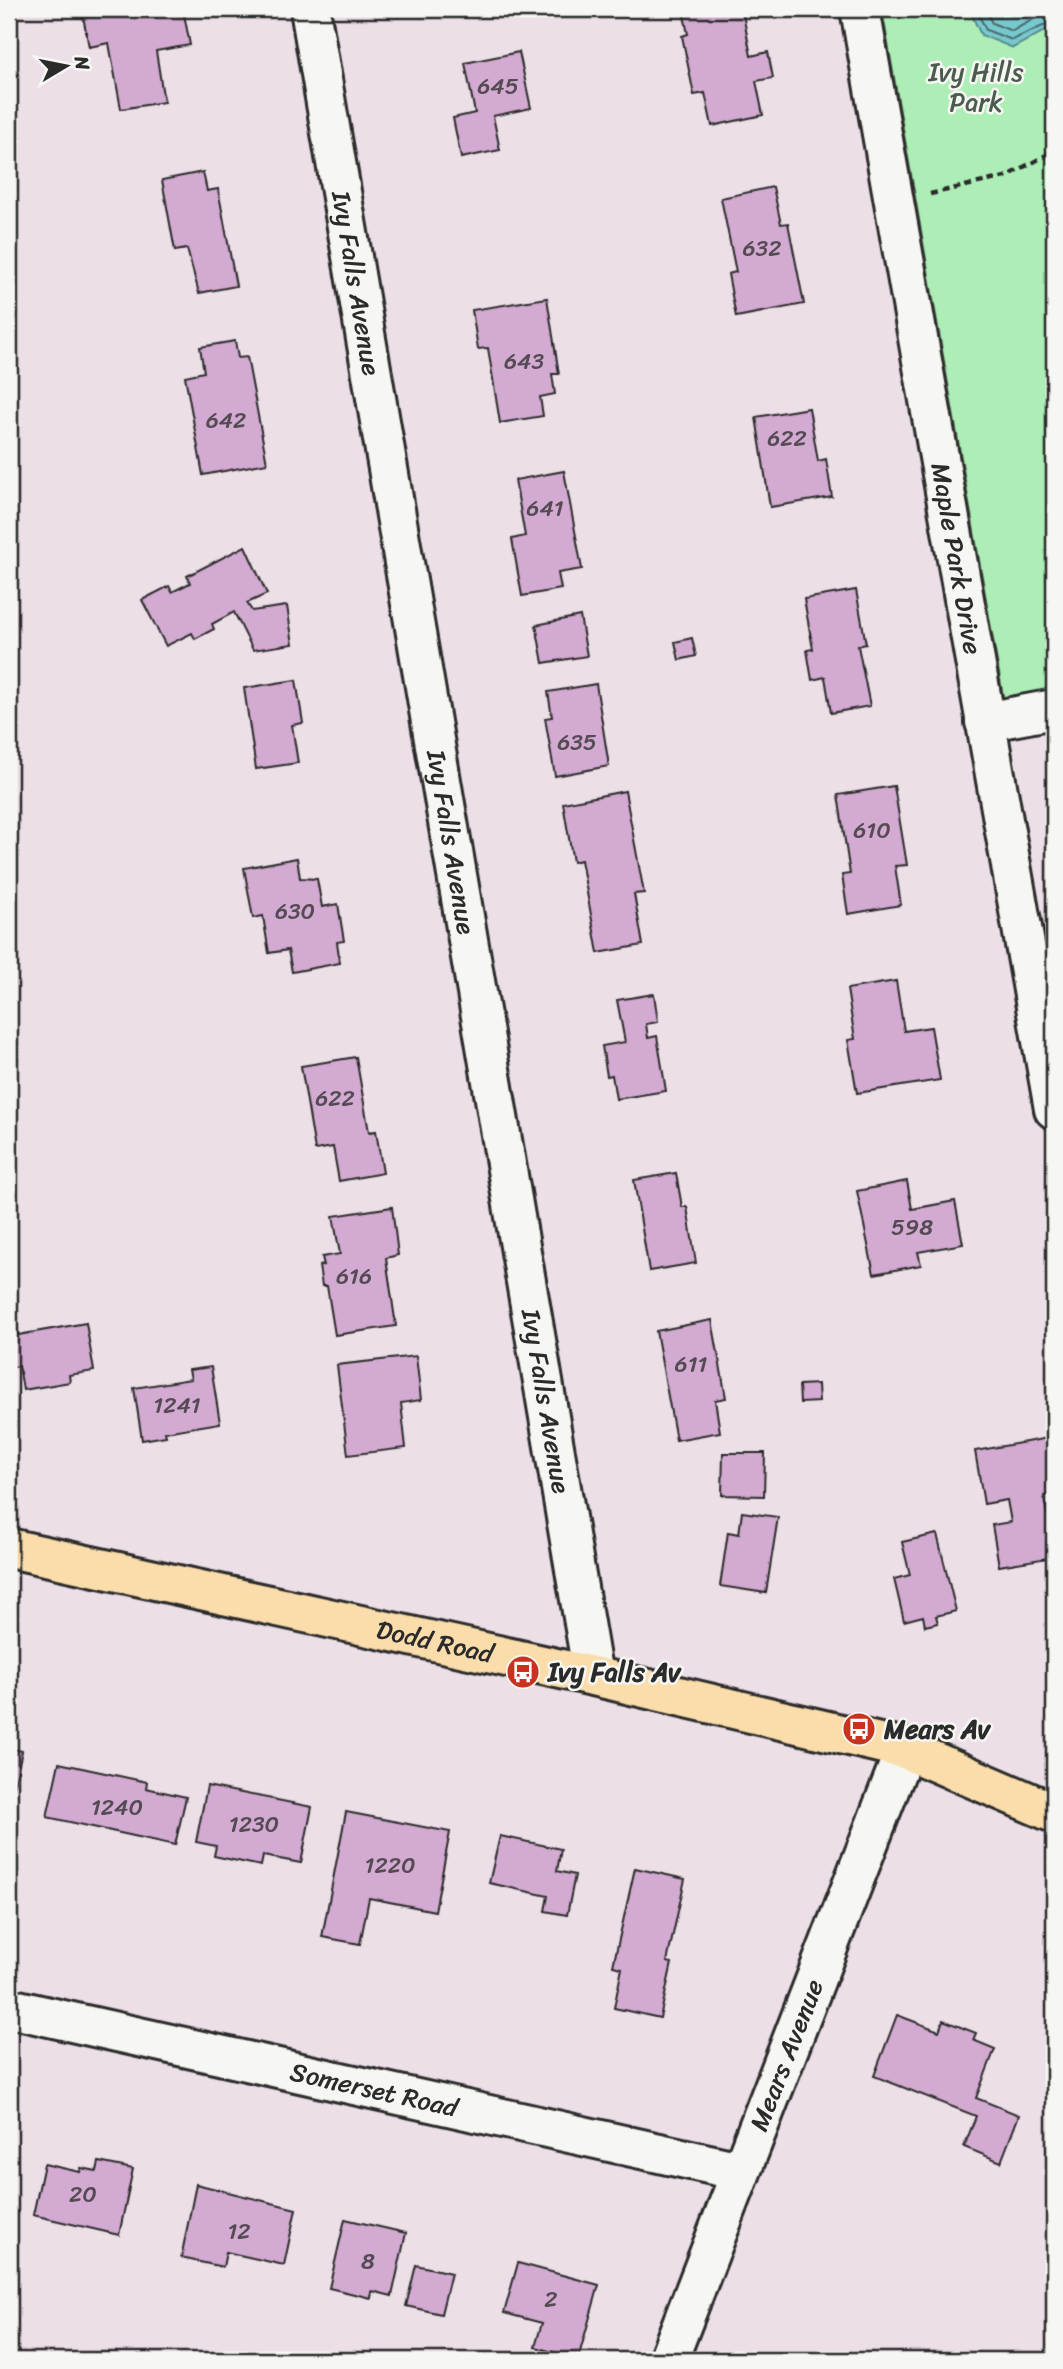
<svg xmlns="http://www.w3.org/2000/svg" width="1063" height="2369" font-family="Sriracha,sans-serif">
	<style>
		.green { fill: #aceeb6; stroke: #6c8c70; stroke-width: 2 }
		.water { fill: #78c9cf; stroke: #598a8d; stroke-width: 2 }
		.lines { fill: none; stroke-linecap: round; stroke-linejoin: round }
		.shore { stroke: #4a6a6d; stroke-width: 2 }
		.building { fill: #d3aad1; stroke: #2b2b2b; stroke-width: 2 }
		.minor-casing { stroke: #2b2b2b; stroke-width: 44 }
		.major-casing { stroke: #2b2b2b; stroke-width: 44 }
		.path { stroke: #2b2b2b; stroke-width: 4.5; stroke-dasharray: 7 5; stroke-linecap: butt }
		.minor { stroke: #f6f6f2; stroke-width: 38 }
		.major { stroke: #faddab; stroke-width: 38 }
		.labels { text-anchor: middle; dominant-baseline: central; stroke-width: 5; stroke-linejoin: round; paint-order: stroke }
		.number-label { font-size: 23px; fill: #554b54 }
		.park-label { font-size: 26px; fill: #4b5c4e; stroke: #f6f6f2 }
		.street-label { font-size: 26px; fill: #2b2b2b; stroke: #f6f6f2 }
		.poi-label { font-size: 26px; font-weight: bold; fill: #2b2b2b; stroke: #f6f6f2; text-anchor: start }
	</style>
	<rect width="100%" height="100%" fill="#ecdfe8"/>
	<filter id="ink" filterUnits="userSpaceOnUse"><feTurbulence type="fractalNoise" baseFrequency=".0143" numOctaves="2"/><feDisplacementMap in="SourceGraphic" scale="14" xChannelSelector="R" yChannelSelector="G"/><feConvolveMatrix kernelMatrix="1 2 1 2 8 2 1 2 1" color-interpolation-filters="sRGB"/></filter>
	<g filter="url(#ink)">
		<!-- green -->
		<path class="green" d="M882,9h172v683l-50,9z"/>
		<!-- water -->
		<path class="water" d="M969,9h85v17l-41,22 -32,-13z"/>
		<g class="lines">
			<!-- shore -->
			<g class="shore">
				<path d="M976,9l10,21 26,10 42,-19"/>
				<path d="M985,9l7,14 20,8 33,-18 9,-1"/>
			</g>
		</g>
		<!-- building -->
		<g class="building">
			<path d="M96,9h87l7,36 -34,6 8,51 -43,7 -12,-66 -20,4 -7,-36z"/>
			<path d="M694,9h48l9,47 17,-4 5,26 -17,3 7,34 -51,11 -7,-33 -11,2 -12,-59 6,-2 -5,-23z"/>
			<path d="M519,52l12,56 -38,8 7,34 -39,8 -8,-40 22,-5 -10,-50z"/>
			<path d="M203,172l4,19 11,-2 18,97 -37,7 -12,-44 -12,2 -13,-71z"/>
			<path d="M773,187l8,37 7,-1 16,81 -68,13 -8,-43 8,-2 -15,-74z"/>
			<path d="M547,298l12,76h-7l3,20 -15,3 3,19 -43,7 -12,-75 -10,1 -6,-39z"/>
			<path d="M235,341l3,17 9,-1 20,106 -64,12 -18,-99 19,-4 -4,-25z"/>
			<path d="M809,408l9,53 8,-2 6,38 -62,10 -14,-90z"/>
			<path d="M564,471l18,98 -24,4 3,16 -39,7 -10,-57 13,-3 -10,-56z"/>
			<path d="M245,546l22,48 -20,9 5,8 35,-5 6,38 -40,6 -19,-38 -22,12 2,5 -19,10 -3,-6 -26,13 -24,-46 27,-14 3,6 18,-9 -3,-7z"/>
			<path d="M856,590l10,54 -8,2 12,60 -39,7 -6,-36 -13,3 -5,-30 6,-1 -9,-50z"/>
			<path d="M580,616l7,40 -44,7 -7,-38z"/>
			<path d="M692,638l4,18 -17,4 -4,-18z"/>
			<path d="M296,680l7,43 -11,2 6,38 -42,6 -12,-81z"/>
			<path d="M596,684l13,82 -54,10 -10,-58 7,-1 -4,-25z"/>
			<path d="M894,786l13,79 -12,1 6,39 -53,9 -6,-39 8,-1 -12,-79z"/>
			<path d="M625,791l19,102 -10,1 9,51 -45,8 -17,-93 -8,2 -10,-59z"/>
			<path d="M297,858l3,20 17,1 5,28 16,-3 6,37 -7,1 3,21 -48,9 -4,-22 -19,3 -6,-37 -10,2 -9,-50z"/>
			<path d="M896,981l8,50 27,-4 9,53 -83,13 -9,-53 7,-1 -8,-50z"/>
			<path d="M654,994l4,28 -12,2 2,14 9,-2 9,55 -50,8 -4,-24 -5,1 -5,-30 23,-4 -8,-42z"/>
			<path d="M356,1057l13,75 7,-1 7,42 -44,8 -6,-34 -18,3 -14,-84z"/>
			<path d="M676,1173l6,34h5l9,56 -47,8 -15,-91z"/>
			<path d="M907,1181l5,28 43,-8 8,43 -45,8 3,13 -47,9 -17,-83z"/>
			<path d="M392,1207l6,48 -12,3 10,68 -61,9 -8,-49h-5l-3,-20 5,-1 -2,-8 18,-3 -7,-38z"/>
			<path d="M712,1320l14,78 -11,2 5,32 -44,8 -20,-109z"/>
			<path d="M16,1323l2,12 68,-12 8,48 -25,4 1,7 -47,8 -4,-24 -10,2v-44z"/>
			<path d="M416,1356l5,44 -20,3 5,45 -58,7 -11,-90z"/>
			<path d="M211,1367l9,56 -55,9 1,4 -24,4 -8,-52 57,-9 -2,-9z"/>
			<path d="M818,1384l1,18 -19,1 -1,-18z"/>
			<path d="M1054,1437v57l-10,2 3,19 7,-1v43l-55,9 -7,-41 19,-3 -4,-22 -23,4 -9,-53z"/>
			<path d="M723,1453h42l-1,43 -42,-1z"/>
			<path d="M742,1512l36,5 -12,76 -46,-7 8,-54 11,2z"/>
			<path d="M937,1534l19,77 -20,5 2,7 -13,3 -2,-10 -19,5 -10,-42 16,-4 -8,-33z"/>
			<path d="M9,1748l13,3 -13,58z"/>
			<path d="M59,1763l88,19 -1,6 40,9 -11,48 -128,-28z"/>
			<path d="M207,1786l105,21 -11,56 -38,-7 -2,10 -47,-10 2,-10 -20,-4z"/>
			<path d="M346,1812l104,20 -15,79 -66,-13 -9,46 -38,-7z"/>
			<path d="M500,1836l61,13 -4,22 18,4 -8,40 -22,-4 3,-15 -59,-13z"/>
			<path d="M635,1868l50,11 -18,83 5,1 -12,55 -46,-10 8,-40 -9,-2z"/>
			<path d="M897,2015l42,16 4,-11 33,13 -3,7 22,9 -19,49 43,17 -18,47 -37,-15 12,-31 -102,-40z"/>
			<path d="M99,2162l34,7 -14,66 -86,-20 11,-51 36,8 1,-4 16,3z"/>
			<path d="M196,2184l100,25 -12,56 -58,-13 -3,15 -42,-9z"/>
			<path d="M345,2219l61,14 -14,63 -20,-5 -1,7 -42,-10z"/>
			<path d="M518,2263l81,22 -21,74 -43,-12 7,-24 -38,-10z"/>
			<path d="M416,2265l35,8 -10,41 -35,-8z"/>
		</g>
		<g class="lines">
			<defs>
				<g id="minor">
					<path id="s1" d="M310,9l283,1667"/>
					<path id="s2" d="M860,9l194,1100"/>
					<path d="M985,722l69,-13"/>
					<path id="s3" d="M9,2008l731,163"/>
					<path id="s4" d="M668,2360l237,-611"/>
				</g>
				<g id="major">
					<path id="s5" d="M9,1548l584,128 312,73 149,64"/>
				</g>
			</defs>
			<!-- minor casing -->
			<use href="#minor" class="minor-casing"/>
			<!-- major casing -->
			<use href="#major" class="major-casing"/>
			<!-- path -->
			<path class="path" d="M930,194l75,-17 49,-26"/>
			<!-- minor -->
			<use href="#minor" class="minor"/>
			<!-- major -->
			<use href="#major" class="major"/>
		</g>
	</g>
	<!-- icons -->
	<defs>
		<symbol id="bus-disc" viewBox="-11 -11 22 22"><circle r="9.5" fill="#c8321e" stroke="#f6f6f2"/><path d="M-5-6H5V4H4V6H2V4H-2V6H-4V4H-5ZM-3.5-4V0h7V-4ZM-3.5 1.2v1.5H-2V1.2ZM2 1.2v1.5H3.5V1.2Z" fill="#fff"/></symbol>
	</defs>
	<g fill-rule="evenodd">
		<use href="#bus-disc" x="504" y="1653" width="38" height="38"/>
		<use href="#bus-disc" x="840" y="1710" width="38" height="38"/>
	</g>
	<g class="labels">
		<!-- number labels -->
		<g class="number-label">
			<text x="498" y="86">645</text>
			<text x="762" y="248">632</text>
			<text x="524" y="361">643</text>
			<text x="226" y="420">642</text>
			<text x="787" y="438">622</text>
			<text x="545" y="508">641</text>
			<text x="577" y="742">635</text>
			<text x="872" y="830">610</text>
			<text x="295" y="911">630</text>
			<text x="335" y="1098">622</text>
			<text x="912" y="1227">598</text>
			<text x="354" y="1276">616</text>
			<text x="691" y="1364">611</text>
			<text x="177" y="1405">1241</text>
			<text x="117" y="1807">1240</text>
			<text x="254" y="1824">1230</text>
			<text x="390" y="1865">1220</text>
			<text x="83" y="2194">20</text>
			<text x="239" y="2231">12</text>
			<text x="368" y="2261">8</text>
			<text x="551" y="2299">2</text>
		</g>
		<!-- park labels -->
		<g class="park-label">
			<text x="976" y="72">Ivy Hills<tspan x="976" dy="30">Park</tspan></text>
		</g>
		<!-- street labels -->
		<g class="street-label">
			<text stroke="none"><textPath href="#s1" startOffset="278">Ivy Falls Avenue</textPath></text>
			<text stroke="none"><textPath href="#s2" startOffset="558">Maple Park Drive</textPath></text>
			<text stroke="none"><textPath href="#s1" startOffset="845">Ivy Falls Avenue</textPath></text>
			<text stroke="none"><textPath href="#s1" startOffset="1412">Ivy Falls Avenue</textPath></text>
			<text stroke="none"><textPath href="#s5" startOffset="436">Dodd Road</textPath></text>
			<text stroke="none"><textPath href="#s4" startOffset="327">Mears Avenue</textPath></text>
			<text stroke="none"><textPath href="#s3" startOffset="374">Somerset Road</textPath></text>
		</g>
		<!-- poi labels -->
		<g class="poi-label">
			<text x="548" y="1672">Ivy Falls Av</text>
			<text x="884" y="1729">Mears Av</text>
		</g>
	</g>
	<!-- margin -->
	<rect width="1063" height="2369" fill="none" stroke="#f6f6f2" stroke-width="35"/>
	<rect x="18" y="18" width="1028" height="2334" fill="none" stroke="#2b2b2b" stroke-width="2.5" filter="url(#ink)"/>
	<!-- north arrow -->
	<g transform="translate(66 66) rotate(80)" stroke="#f6f6f2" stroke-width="5" paint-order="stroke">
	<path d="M0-5L12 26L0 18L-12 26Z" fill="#2b2b2b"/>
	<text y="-10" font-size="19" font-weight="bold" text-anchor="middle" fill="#2b2b2b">N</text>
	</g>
</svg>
